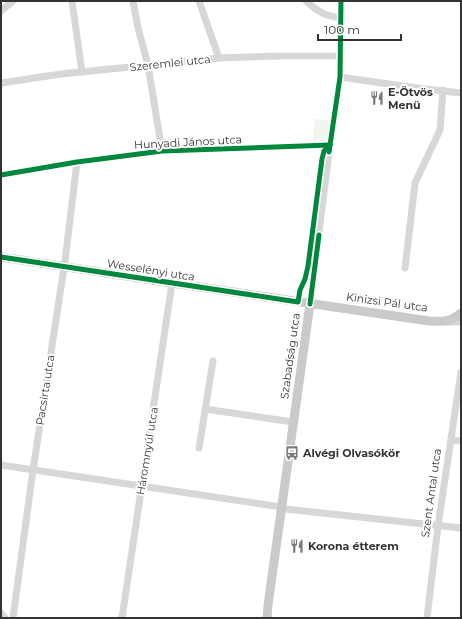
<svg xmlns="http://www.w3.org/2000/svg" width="462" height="619" font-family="Montserrat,sans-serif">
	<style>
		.green { fill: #f1f5ed }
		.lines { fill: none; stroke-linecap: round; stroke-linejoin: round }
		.minor { stroke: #d7d7d7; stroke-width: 7 }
		.major { stroke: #cacaca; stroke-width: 9 }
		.cycleway-casing { stroke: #fff; stroke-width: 8 }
		.cycleway { stroke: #00873e; stroke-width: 5 }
		.labels { text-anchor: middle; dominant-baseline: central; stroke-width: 4; stroke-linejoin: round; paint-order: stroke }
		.street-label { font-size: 11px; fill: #333; stroke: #fff }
		.poi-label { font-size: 11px; font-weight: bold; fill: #333; stroke: #fff; text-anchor: start }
	</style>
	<rect width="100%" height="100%" fill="#fff"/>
	<!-- green -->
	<path class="green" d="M315,119l14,1 -2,21 -14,-1z"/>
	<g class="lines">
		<!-- minor -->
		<g class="minor">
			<path d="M72,1l10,71"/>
			<path d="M133,1l5,27 10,37 14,86"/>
			<path d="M199,1l20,57"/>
			<path d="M306,1c14,12 17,14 35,17"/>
			<path d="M1,11l12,-10"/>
			<path d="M340,77l77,11 44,5"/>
			<path d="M1,83l60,-9 158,-16 59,-2h62"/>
			<path d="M1,175l76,-13 85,-11 168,-6"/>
			<path d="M405,268l10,-85 25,-53 3,-40"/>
			<path d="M310,304l20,-159 10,-68 1,-76"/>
			<path d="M447,322h14"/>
			<path d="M205,409l88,13"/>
			<path d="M451,440l10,1"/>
			<path d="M199,448l14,-87"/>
			<path d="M1,465l280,42 4,2 176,19"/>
			<path d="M1,613l4,5"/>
			<path d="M13,618l20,-148 32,-209 12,-99"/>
			<path d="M122,618l50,-335"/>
			<path d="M427,618l11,-92 23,-154"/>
		</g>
		<!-- major -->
		<g class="major">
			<path d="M1,257l171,26 257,38c14,1 21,1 32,-8"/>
			<path d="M267,618l1,-13 42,-301"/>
		</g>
		<defs>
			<g id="cycleway">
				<path d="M329,152l11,-75 1,-76"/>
				<path d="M1,175l76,-13 85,-11 168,-6"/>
				<path d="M1,257l297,45 2,-12 5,-11 3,-13 14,-107 2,-8 6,-6"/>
				<path d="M310,304l9,-69"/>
			</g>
		</defs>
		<!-- cycleway casing -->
		<use href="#cycleway" class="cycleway-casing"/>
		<!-- cycleway -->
		<use href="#cycleway" class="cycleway"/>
	</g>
	<!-- icons -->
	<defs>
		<symbol id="restaurant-bare" viewBox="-9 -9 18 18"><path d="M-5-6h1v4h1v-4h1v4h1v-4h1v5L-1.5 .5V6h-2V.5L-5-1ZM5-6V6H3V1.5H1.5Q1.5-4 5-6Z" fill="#7a7a7a" stroke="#fff" stroke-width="2.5" paint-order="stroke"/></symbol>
		<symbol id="bus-bare" viewBox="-9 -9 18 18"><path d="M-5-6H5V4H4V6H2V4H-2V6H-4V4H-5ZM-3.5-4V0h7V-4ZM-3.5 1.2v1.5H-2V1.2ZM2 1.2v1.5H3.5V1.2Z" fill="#7a7a7a" stroke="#fff" stroke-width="2.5" paint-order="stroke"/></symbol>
	</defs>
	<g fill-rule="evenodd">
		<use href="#restaurant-bare" x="367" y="88" width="20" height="20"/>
		<use href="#bus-bare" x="282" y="443" width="20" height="20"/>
		<use href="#restaurant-bare" x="287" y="536" width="20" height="20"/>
	</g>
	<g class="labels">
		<!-- street labels -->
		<g class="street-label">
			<text transform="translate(170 63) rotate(-6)">Szeremlei utca</text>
			<text transform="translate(188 142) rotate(-3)">Hunyadi János utca</text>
			<text transform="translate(151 270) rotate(9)">Wesselényi utca</text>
			<text transform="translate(387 302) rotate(8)">Kinizsi Pál utca</text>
			<text transform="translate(290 356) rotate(-82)">Szabadság utca</text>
			<text transform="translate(45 390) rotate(-81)">Pacsirta utca</text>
			<text transform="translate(147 451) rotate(-81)">Háromnyúl utca</text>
			<text transform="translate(431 493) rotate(-82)">Szent Antal utca</text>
		</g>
		<!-- poi labels -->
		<g class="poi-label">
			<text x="388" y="92">E-Ötvös<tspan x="388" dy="13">Menü</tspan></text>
			<text x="303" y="453">Alvégi Olvasókör</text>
			<text x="308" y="546">Korona étterem</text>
		</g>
	</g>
	<!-- border -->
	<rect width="462" height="619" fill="none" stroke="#333333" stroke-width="4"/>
	<!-- scale -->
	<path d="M318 34v6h83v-6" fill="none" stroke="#333333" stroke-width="2"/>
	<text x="324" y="34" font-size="12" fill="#333333" stroke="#ffffff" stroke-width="3" paint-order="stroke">100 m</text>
</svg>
